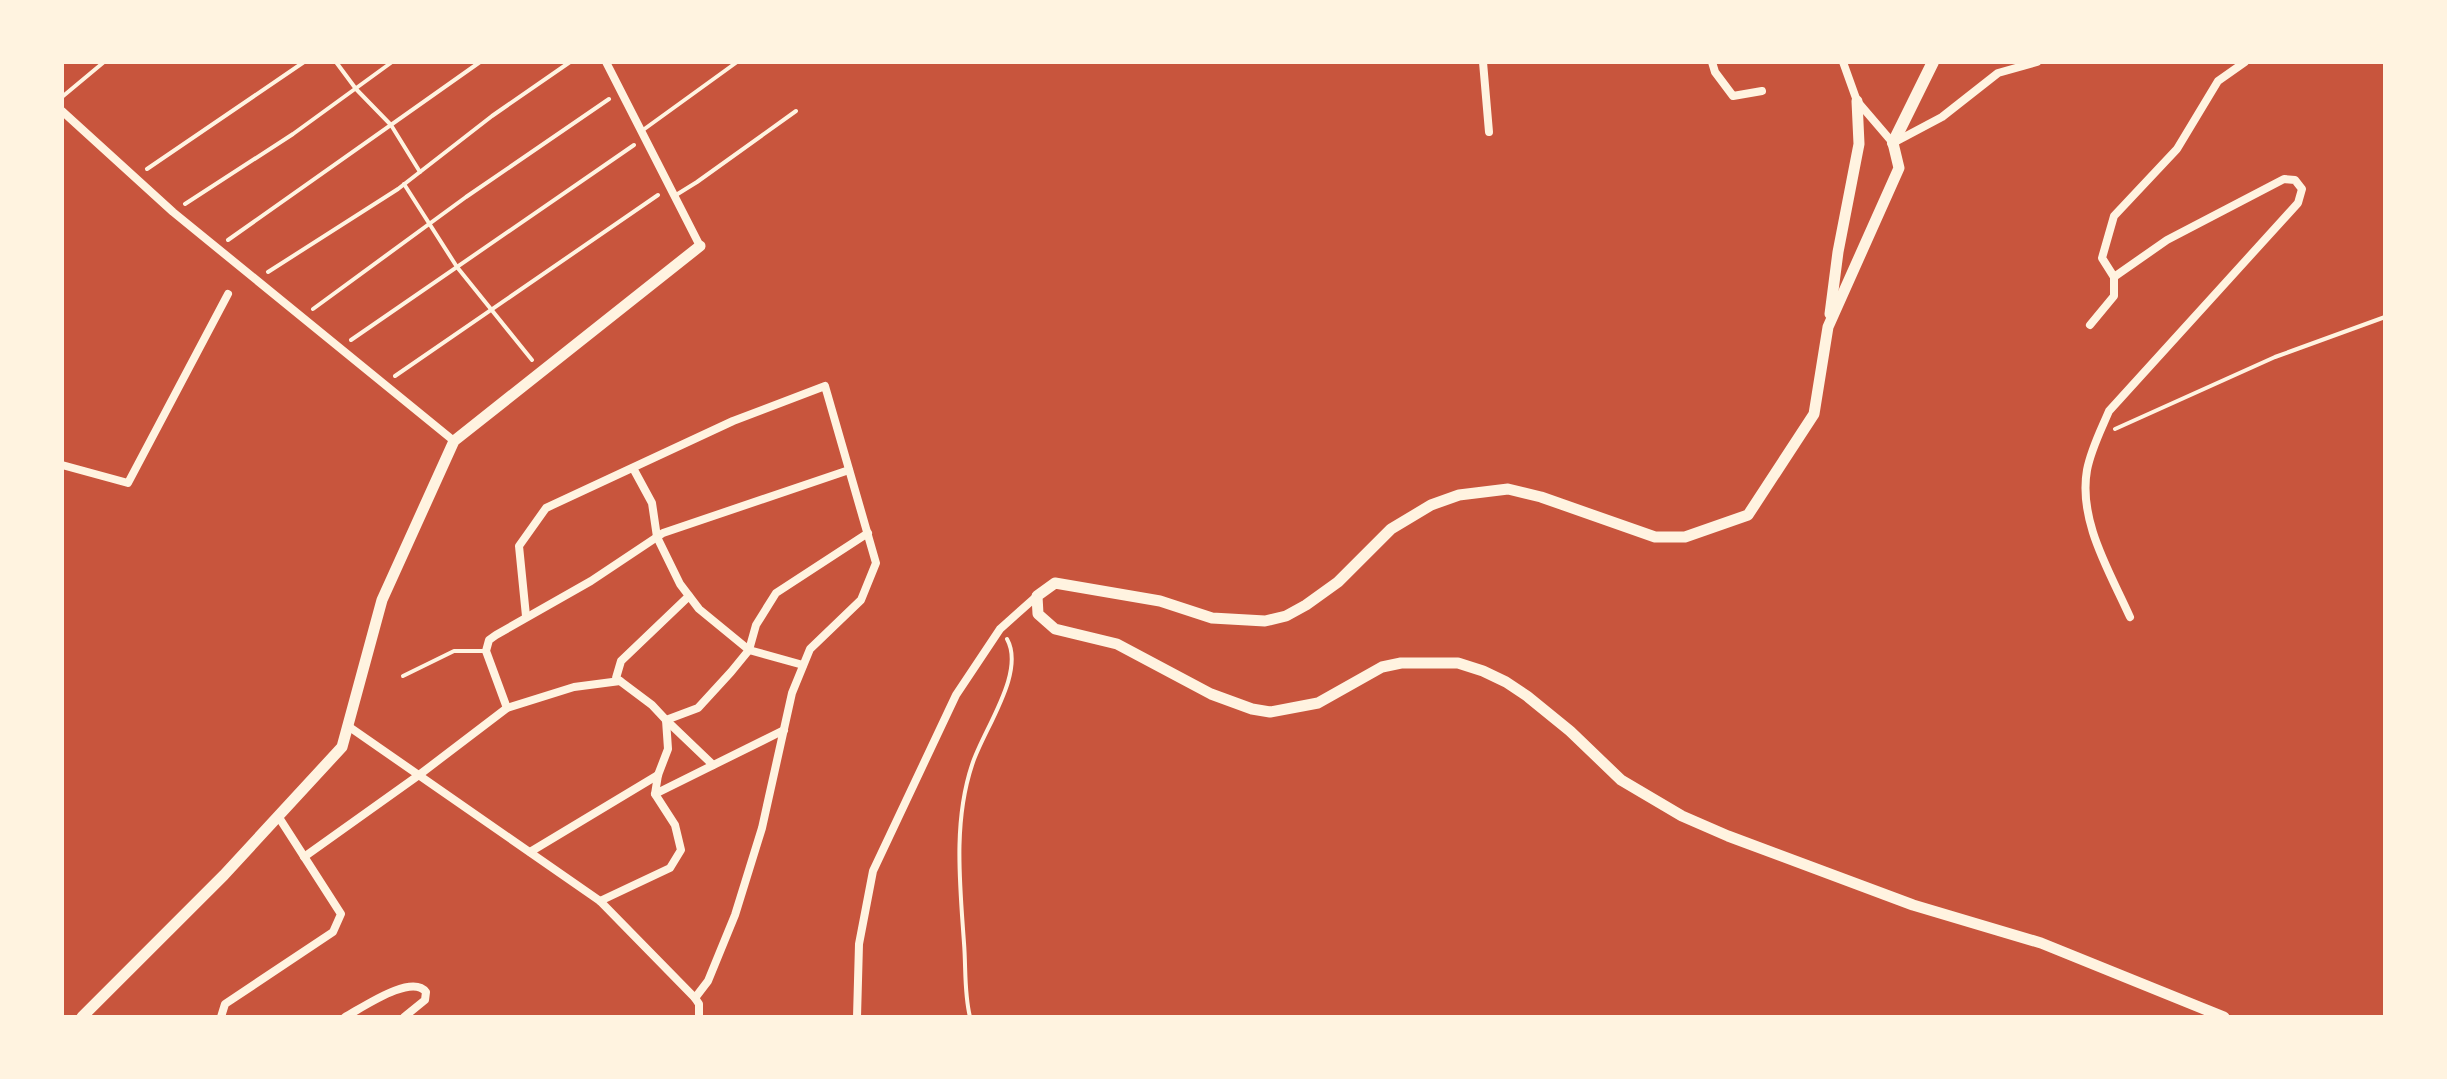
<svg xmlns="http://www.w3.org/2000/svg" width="2447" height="1079" font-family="'Fira Sans Condensed',sans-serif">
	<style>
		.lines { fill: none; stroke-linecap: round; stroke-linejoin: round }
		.path { stroke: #fff3e0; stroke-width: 4 }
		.service { stroke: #fff3e0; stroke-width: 4 }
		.minor { stroke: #fff3e0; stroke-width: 8 }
		.tertiary { stroke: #fff3e0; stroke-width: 11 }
		.secondary { stroke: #fff3e0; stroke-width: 12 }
	</style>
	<rect width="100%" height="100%" fill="#c8553d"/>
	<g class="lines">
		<!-- path -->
		<g class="path">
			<path d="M336,62l20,27 35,36 29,47"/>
			<path d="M62,97l42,-35"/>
			<path d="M147,169l157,-107"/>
			<path d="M404,184l53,83 75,93"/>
			<path d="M185,204l108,-70 99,-72"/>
			<path d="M228,240l252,-178"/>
			<path d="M268,272l130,-83 94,-73 78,-54"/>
			<path d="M313,309l153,-112 143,-98"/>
			<path d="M351,340l283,-195"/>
			<path d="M395,376l263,-181"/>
			<path d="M2115,429l160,-72 110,-40"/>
			<path d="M970,1017c-6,-24 -4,-49 -6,-74 -4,-58 -11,-121 8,-178 11,-35 54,-92 35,-126"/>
		</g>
		<!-- service -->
		<g class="service">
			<path d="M643,130l94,-68"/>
			<path d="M676,195l21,-13 99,-71"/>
			<path d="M403,676l51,-25h32"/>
		</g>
		<!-- minor -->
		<g class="minor">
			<path d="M606,62l94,184"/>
			<path d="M1483,62l6,70"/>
			<path d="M1712,62l3,10 18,24 29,-5"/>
			<path d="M1843,62l14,39 36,42 49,-26 56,-44 39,-11"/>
			<path d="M62,111l111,101 281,229"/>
			<path d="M2090,325l24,-29v-19"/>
			<path d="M62,465l66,18 100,-189"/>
			<path d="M633,468l19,35 5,34 23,47 19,25 50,41 54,15"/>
			<path d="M526,616l-7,-70 27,-38 187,-87 92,-35 51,177 -15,37 -51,49 -18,44 -30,135 -27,87 -27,66 -13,17"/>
			<path d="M2130,617c-20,-45 -52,-96 -43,-147 4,-21 14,-40 22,-59l189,-208 4,-14 -7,-9 -11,-1 -117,61 -53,37 -12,-19 12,-42 63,-67 41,-68 27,-19"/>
			<path d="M620,681l-4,-3 5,-17 68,-65"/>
			<path d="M507,708l-21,-57 3,-11 7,-5 95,-54 72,-48 186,-63"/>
			<path d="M666,720l47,45"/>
			<path d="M348,726l252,175 95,97 4,6v13"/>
			<path d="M655,794l129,-64"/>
			<path d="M530,852l128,-77"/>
			<path d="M304,857l115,-82 88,-67 67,-21 46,-6 32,24 14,15 32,-12 33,-36 18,-22 7,-25 20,-32 92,-60"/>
			<path d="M600,901l70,-33 11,-18 -6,-25 -20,-31 3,-19 10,-26 -2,-29"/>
			<path d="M221,1017l4,-13 108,-72 8,-18 -63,-98"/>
			<path d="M345,1017c17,-9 67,-44 81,-25l-1,8 -21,17"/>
			<path d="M857,1017l2,-73 14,-73 83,-176 44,-66 37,-33"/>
		</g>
		<!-- tertiary -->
		<g class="tertiary">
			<path d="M1893,143l6,25 -71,159 -14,87 -66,101 -63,22h-30l-114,-40 -33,-8 -49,6 -28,10 -40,24 -53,53 -32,23 -20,11 -21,5 -53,-3 -52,-17 -105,-18 -18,13 1,18 17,15 62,15 94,50 41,15 18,3 48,-9 64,-36 19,-4h57l25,8 23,11 21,14 43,35 51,49 61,36 46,20 185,69 128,38 183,74"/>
			<path d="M1830,314l8,-62 21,-108 -2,-43"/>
			<path d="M82,1017l142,-142 118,-128 40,-147 72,-159 246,-195"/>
		</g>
		<!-- secondary -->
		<path class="secondary" d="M1893,143l40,-81"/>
	</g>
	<!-- border -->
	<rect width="2447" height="1079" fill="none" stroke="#fff3e0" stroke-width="128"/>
</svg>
